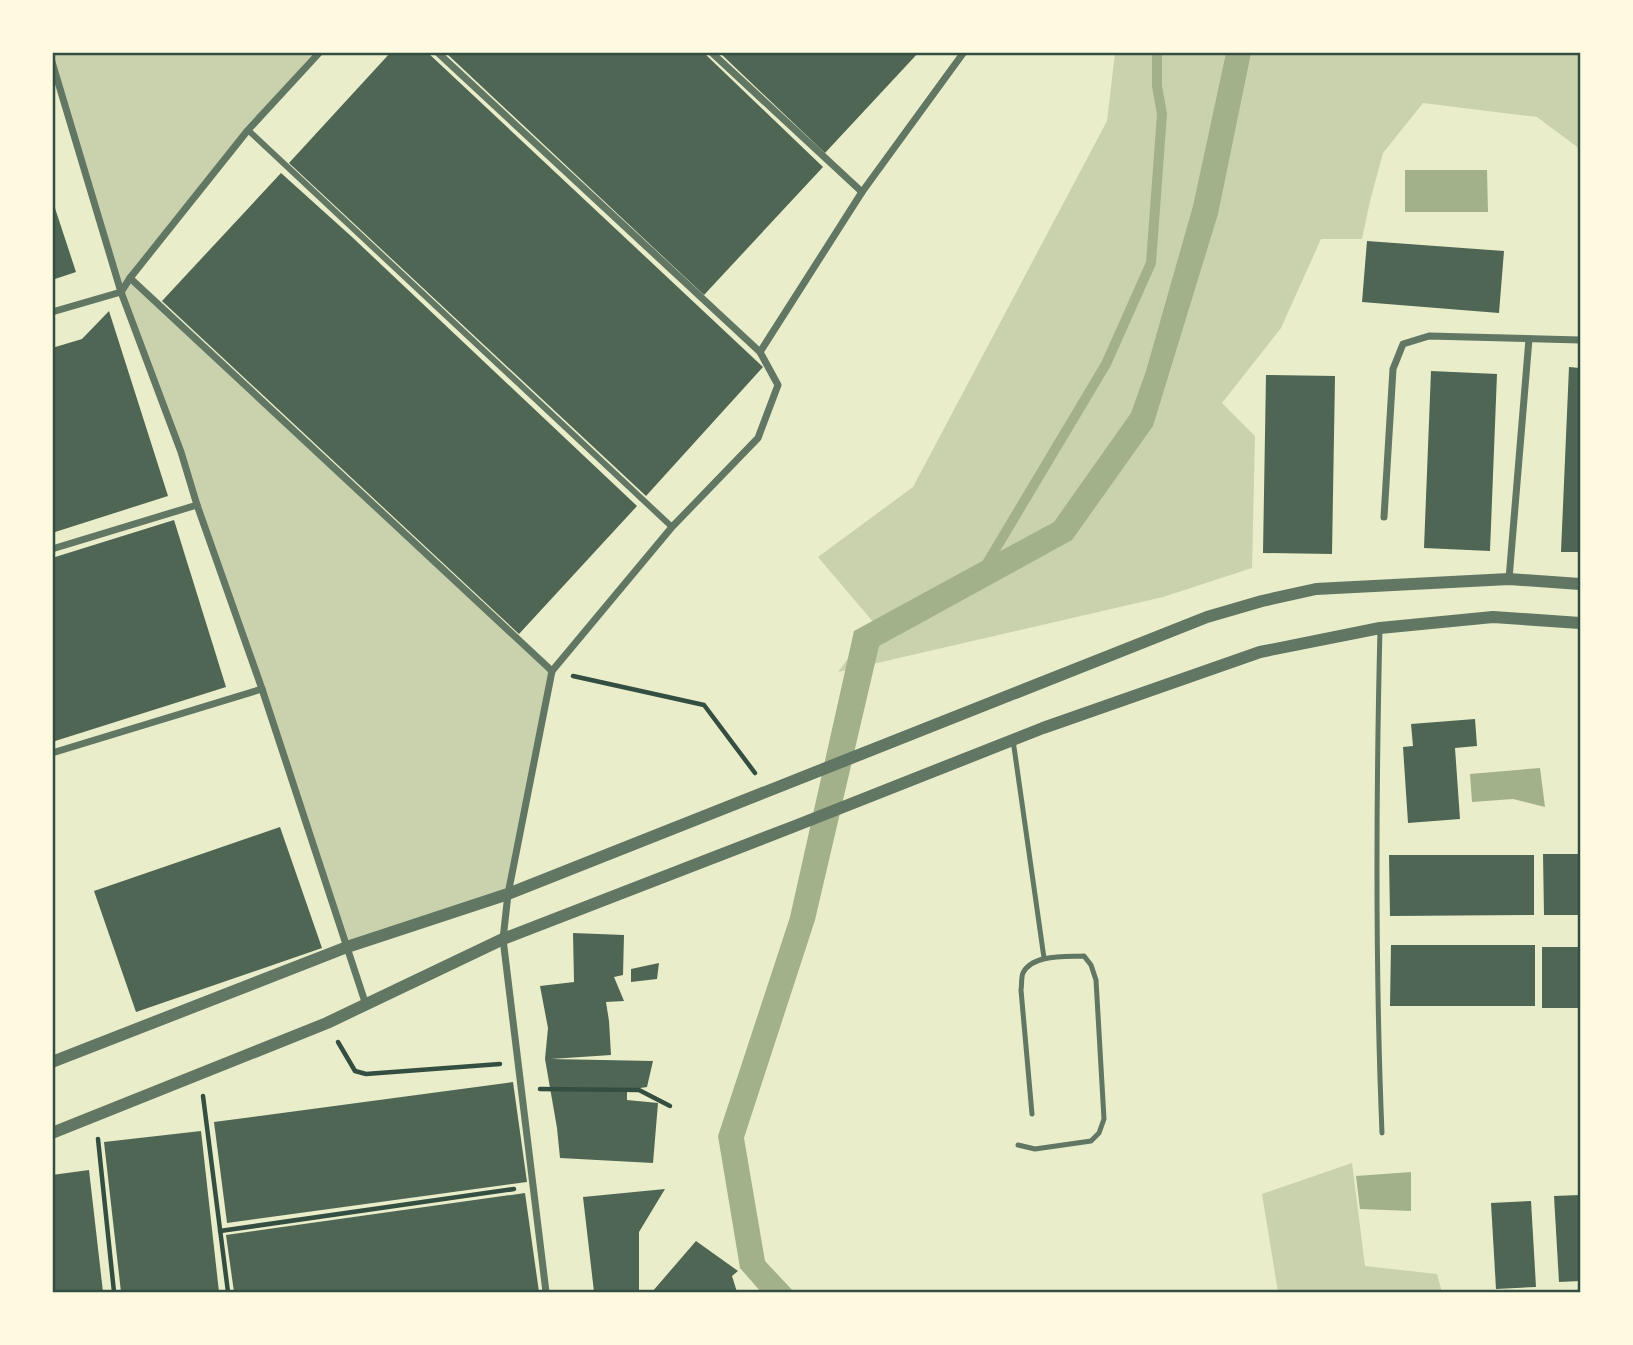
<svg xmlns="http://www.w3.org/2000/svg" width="1633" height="1345" font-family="Arial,sans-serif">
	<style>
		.green { fill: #cad2ad }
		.water { fill: #a3b18a }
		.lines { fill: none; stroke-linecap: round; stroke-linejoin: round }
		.stream { stroke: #a3b18a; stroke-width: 10 }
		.building { fill: #4f6655 }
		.path { stroke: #344e41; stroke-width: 4.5 }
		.service { stroke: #617663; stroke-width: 5 }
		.pedestrian { stroke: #617663; stroke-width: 6 }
		.minor { stroke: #617663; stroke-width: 7 }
		.tertiary { stroke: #617663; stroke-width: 12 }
		.neatline { fill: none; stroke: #344e41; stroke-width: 2.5 }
	</style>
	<rect width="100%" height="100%" fill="#e9edc9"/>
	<!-- green -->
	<g class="green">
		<path d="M52,53h268l-72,77 -118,149 422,392 -44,223 -161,53 -85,-258 -141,-397 -68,-230z"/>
		<path d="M1115,53h465v96l-43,-32 -114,-14 -40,50 -13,48 -8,38h-41l-40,89 -59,75 33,33 -3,132 -89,29 -325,75 36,-49 -56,-66 95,-70 194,-366z"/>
		<path d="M1352,1163l13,103 72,8 5,18h-164l-16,-98z"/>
	</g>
	<!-- water -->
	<g class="water">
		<path d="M1226,53h25l-33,161 -65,212 -81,114 -193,106 -64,274 -71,218 21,123 29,31h-33l-21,-24 -22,-132 72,-219 64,-286 200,-109 77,-109 15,-42 47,-165z"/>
		<path d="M1405,170h82l1,42h-83z"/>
		<path d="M1540,768l5,39 -32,-8 -41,3 -2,-28z"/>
		<path d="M1411,1172v39l-51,-2 -4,-33z"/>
	</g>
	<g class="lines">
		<!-- stream -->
		<path class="stream" d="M986,565l120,-201 45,-101 11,-149 -5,-28v-34"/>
	</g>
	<!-- building -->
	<g class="building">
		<path d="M391,52h36l336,315 -117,129 -357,-333z"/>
		<path d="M445,52h258l120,115 -119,128z"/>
		<path d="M719,52h200l-94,101z"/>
		<path d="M281,173l71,64 285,269 -118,128 -357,-333z"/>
		<path d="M52,199l24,73 -24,8z"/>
		<path d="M1367,241l137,10 -5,62 -137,-11z"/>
		<path d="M109,311l59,185 -116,37v-185l30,-9z"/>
		<path d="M1569,367l11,1v184h-19z"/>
		<path d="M1431,371l66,3 -7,177 -66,-3z"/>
		<path d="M1266,375l69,1 -3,178 -69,-1z"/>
		<path d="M174,520l52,167 -174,55v-184z"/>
		<path d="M1475,719l2,27 -22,2 5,71 -52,4 -5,-76 10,-1 -2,-22z"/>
		<path d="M280,827l42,121 -186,64 -42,-121z"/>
		<path d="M1543,854h37v61h-36z"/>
		<path d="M1389,855h145v60l-144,1z"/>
		<path d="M573,933l51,2 -1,40 -9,2 10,24 -18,1 3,19 2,34 -60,4 102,2 -6,26 -20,3v10l31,3 -5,60 -93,-5 -3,-30 -12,-69 3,-31 -8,-42 34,-4z"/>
		<path d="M1391,945h144v61h-145z"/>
		<rect x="1542" y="947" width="38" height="61"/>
		<path d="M659,963l-2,16 -26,3v-13z"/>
		<path d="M513,1082l14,100 -300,41 -13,-101z"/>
		<path d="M201,1131l18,161h-98l-17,-150z"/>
		<path d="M89,1170l14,122h-51v-117z"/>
		<path d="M665,1189l-26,43v60h-45l-11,-95z"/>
		<path d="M525,1193l14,99h-305l-8,-57z"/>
		<path d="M1580,1195v86l-21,1 -5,-86z"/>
		<path d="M1531,1201l5,86 -40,2 -5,-86z"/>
		<path d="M696,1241l42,30 -6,5 5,16h-85z"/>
	</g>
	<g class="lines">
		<!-- path -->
		<g class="path">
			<path d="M573,676l131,29 51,68"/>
			<path d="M338,1042l17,29 11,3 134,-10"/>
			<path d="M540,1089l99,1 31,16"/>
			<path d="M203,1096l25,196"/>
			<path d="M98,1139l16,153"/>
			<path d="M220,1231l294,-42"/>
		</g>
		<!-- service -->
		<g class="service">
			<path d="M1380,628c-4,168 -5,337 2,505"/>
			<path d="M1013,740l31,218"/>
			<path d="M1018,1145l17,4 56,-8 8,-8 5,-14 -8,-139 -5,-15 -7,-9c-18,1 -52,-2 -61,17 -2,4 -1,12 -2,17l11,124"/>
		</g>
		<!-- pedestrian -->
		<path class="pedestrian" d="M248,130l424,397"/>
		<!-- minor -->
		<g class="minor">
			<path d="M437,52l323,300"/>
			<path d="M711,52l151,140"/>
			<path d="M52,62l69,230 60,160 16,53 65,184 104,316"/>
			<path d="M130,278l422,393"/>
			<path d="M52,312l69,-20 9,-14 118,-148 72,-78"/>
			<path d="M1384,517l9,-148 10,-25 26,-8 151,4"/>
			<path d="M52,549l145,-44"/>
			<path d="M1509,579l20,-240"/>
			<path d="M52,753l210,-64"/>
			<path d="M546,1292l-43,-353 5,-45 44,-223 120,-144 86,-89 20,-53 -18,-33 102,-160 102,-140"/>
		</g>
		<!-- tertiary -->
		<g class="tertiary">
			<path d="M52,1062l295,-115 161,-53 699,-277 55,-16 54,-12 193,-10 71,5"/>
			<path d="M52,1133l275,-110 176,-84 292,-113 248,-98 217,-76 120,-24 113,-11 87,6"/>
		</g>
	</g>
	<!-- border -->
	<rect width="1633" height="1345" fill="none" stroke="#fefae0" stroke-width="108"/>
	<rect x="54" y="54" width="1525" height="1237" class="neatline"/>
</svg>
